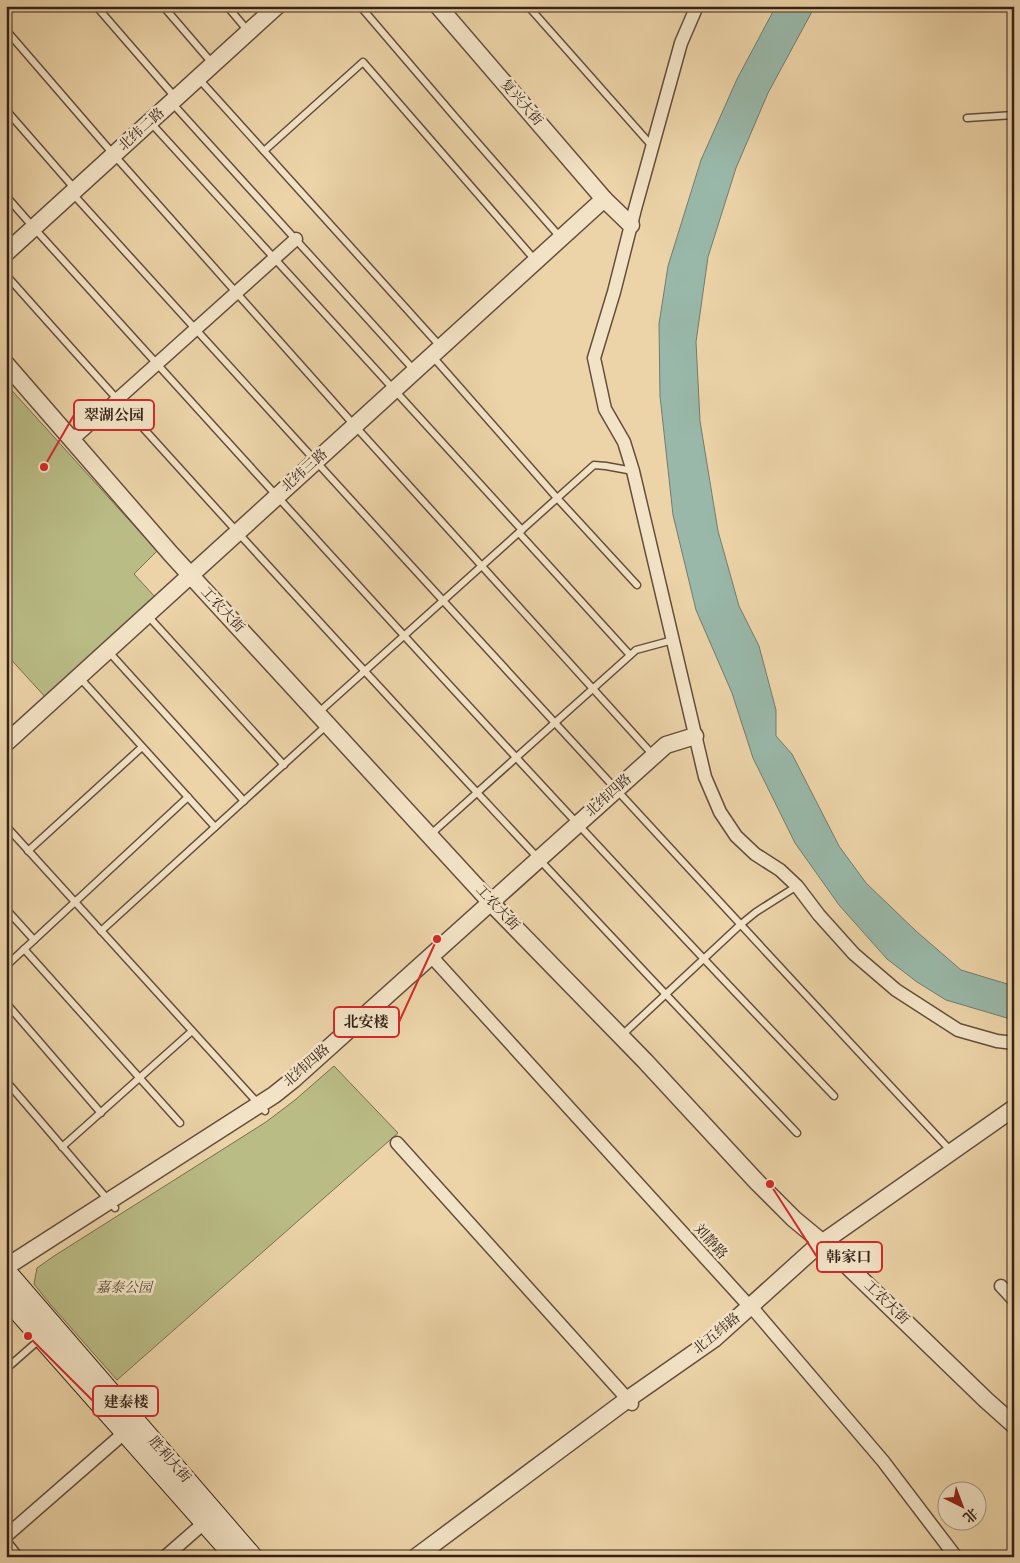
<svg xmlns="http://www.w3.org/2000/svg" width="1020" height="1563" font-family="Vollkorn,'Noto Serif SC',serif">
	<style>
		.green { fill: #babc86; stroke: #786f50 }
		.water { fill: #99b8a9; stroke: #717c6f }
		.lines { fill: none; stroke-linecap: round; stroke-linejoin: round }
		.service-casing { stroke: #644e3d; stroke-width: 9 }
		.minor-casing { stroke: #644e3d; stroke-width: 15 }
		.tertiary-casing { stroke: #644e3d; stroke-width: 19 }
		.secondary-casing { stroke: #362219; stroke-width: 21 }
		.service { stroke: #f3e3c6; stroke-width: 6 }
		.minor { stroke: #f3e3c6; stroke-width: 12 }
		.tertiary { stroke: #f3e3c6; stroke-width: 16 }
		.secondary { stroke: #f3e3c6; stroke-width: 19 }
		.labels { text-anchor: middle; dominant-baseline: central; stroke-width: 5; stroke-linejoin: round; paint-order: stroke }
		.street-label { font-size: 14px; fill: #362219; stroke: #f3e3c6 }
		.park-label { font-size: 14px; font-style: italic; fill: #574834; stroke: #f3e3c6 }
		.leader { fill: none; stroke: #d62828; stroke-width: 2 }
		.callout-dot { fill: #d62828; stroke: #f3e3c6; stroke-width: 2 }
		.callout { fill: #f3e3c6; stroke: #d62828; stroke-width: 2 }
		.callout-label { font-size: 15px; text-anchor: middle; font-weight: bold; fill: #362219 }
	</style>
	<rect width="100%" height="100%" fill="#ecd4a8"/>
	<filter id="stains"><feTurbulence type="fractalNoise" baseFrequency=".004" numOctaves="4"/><feColorMatrix values="0 0 0 0 .2 0 0 0 0 .09 0 0 0 0 .02 0 0 0 .5 -.17"/></filter>
	<radialGradient id="worn" r=".72"><stop offset=".6" stop-color="#630" stop-opacity="0"/><stop offset="1" stop-color="#630" stop-opacity=".3"/></radialGradient>
	<!-- green -->
	<g class="green">
		<path d="M6,384l151,167 -23,23 22,24 -109,101 -41,-45z"/>
		<path d="M334,1066l64,67 -281,247 -67,-76 -16,-20 3,-16 17,-12 212,-134 29,-22z"/>
	</g>
	<!-- water -->
	<path class="water" d="M776,6h39l-47,87 -32,75 -28,89 -12,85 4,79 18,110 21,75 20,40 17,64v26l16,18 47,92 27,37 50,48 45,39 53,16v33l-7,-1 -61,-18 -29,-18 -30,-23 -48,-54 -44,-62 -42,-85 -21,-65 -36,-83 -23,-95 -13,-119 -1,-72 9,-58 33,-106 36,-81z"/>
	<g class="lines">
		<defs>
			<g id="service">
				<path d="M96,6l79,91"/>
				<path d="M163,6l49,57"/>
				<path d="M227,6l21,25"/>
				<path d="M360,6l95,111 105,120"/>
				<path d="M528,6l124,140"/>
				<path d="M6,30l108,125 241,271 298,329"/>
				<path d="M199,79l241,267"/>
				<path d="M172,103l242,267"/>
				<path d="M6,110l69,79"/>
				<path d="M967,118l47,-3"/>
				<path d="M151,123l371,407"/>
				<path d="M264,151l99,-89 172,198"/>
				<path d="M72,193c291,321 583,641 879,958"/>
				<path d="M6,196l28,32c264,292 528,584 800,868"/>
				<path d="M6,275c259,291 523,576 791,858"/>
				<path d="M433,357l124,141 80,87"/>
				<path d="M519,533l111,122"/>
				<path d="M148,616l136,149"/>
				<path d="M109,652l135,149"/>
				<path d="M80,678l135,149"/>
				<path d="M318,713l276,-248 12,1 27,5"/>
				<path d="M6,826l259,285"/>
				<path d="M431,834l205,-184 37,-10"/>
				<path d="M28,851l114,-104"/>
				<path d="M6,909l28,31"/>
				<path d="M101,931l226,-206"/>
				<path d="M24,949l156,174"/>
				<path d="M6,966l182,-169"/>
				<path d="M6,1003l95,110"/>
				<path d="M621,1036l119,-111 16,-13 41,-26"/>
				<path d="M6,1081l109,127"/>
				<path d="M62,1147l130,-116"/>
				<path d="M6,1369l33,-29"/>
				<path d="M6,1539l14,18"/>
			</g>
			<g id="minor">
				<path d="M697,6l-16,37 -46,166 -21,83 -20,66 11,51 19,33 9,29 72,306 15,35 16,24 19,18 25,16 17,16 22,29 35,39 42,36 62,40 39,11 17,2"/>
				<path d="M72,440l224,-201"/>
				<path d="M431,956l319,351 5,4 128,150 73,96"/>
				<path d="M397,1143l235,261"/>
				<path d="M1001,1286l13,14"/>
				<path d="M6,1536l125,-109"/>
				<path d="M165,1557l40,-35"/>
			</g>
			<g id="tertiary">
				<path d="M438,6l166,193 27,26"/>
				<path d="M6,253l271,-247"/>
				<path d="M6,364l165,190 325,354 149,153 111,120 38,38 35,29 157,152 28,25"/>
				<path d="M6,743l598,-544"/>
				<path d="M6,1267l268,-172 20,-16 372,-334 29,-9"/>
				<path d="M416,1557l212,-158 86,-60 102,-92 198,-139"/>
			</g>
			<g id="secondary">
				<path d="M6,1271l247,286"/>
				<path d="M6,1298l229,259"/>
			</g>
		</defs>
		<!-- service casing -->
		<use href="#service" class="service-casing"/>
		<!-- minor casing -->
		<use href="#minor" class="minor-casing"/>
		<!-- tertiary casing -->
		<use href="#tertiary" class="tertiary-casing"/>
		<!-- secondary casing -->
		<use href="#secondary" class="secondary-casing"/>
		<!-- service -->
		<use href="#service" class="service"/>
		<!-- minor -->
		<use href="#minor" class="minor"/>
		<!-- tertiary -->
		<use href="#tertiary" class="tertiary"/>
		<!-- secondary -->
		<use href="#secondary" class="secondary"/>
	</g>
	<g class="labels">
		<!-- street labels -->
		<g class="street-label">
			<text transform="translate(521 103) rotate(49)">复兴大街</text>
			<text transform="translate(142 130) rotate(-42)">北纬二路</text>
			<text transform="translate(305 471) rotate(-42)">北纬三路</text>
			<text transform="translate(222 610) rotate(47)">工农大街</text>
			<text transform="translate(609 796) rotate(-42)">北纬四路</text>
			<text transform="translate(497 908) rotate(47)">工农大街</text>
			<text transform="translate(307 1066) rotate(-41)">北纬四路</text>
			<text transform="translate(710 1242) rotate(48)">刘静路</text>
			<text transform="translate(886 1303) rotate(44)">工农大街</text>
			<text transform="translate(717 1334) rotate(-39)">北五纬路</text>
			<text transform="translate(169 1460) rotate(49)">胜利大街</text>
		</g>
		<!-- park labels -->
		<g class="park-label">
			<text x="124" y="1288">嘉泰公园</text>
		</g>
	</g>
	<!-- callouts -->
	<path class="leader" d="M44 467L74 415M437 939L399 1022M770 1184L817 1257M28 1336L93 1401"/>
	<g class="callout-dot">
		<circle cx="44" cy="467" r="5"/>
		<circle cx="437" cy="939" r="5"/>
		<circle cx="770" cy="1184" r="5"/>
		<circle cx="28" cy="1336" r="5"/>
	</g>
	<g class="callout">
		<rect x="74" y="400" width="80" height="30" rx="5"/>
		<rect x="334" y="1007" width="65" height="30" rx="5"/>
		<rect x="817" y="1242" width="65" height="30" rx="5"/>
		<rect x="93" y="1386" width="65" height="30" rx="5"/>
	</g>
	<g class="callout-label">
		<text x="114" y="420">翠湖公园</text>
		<text x="366" y="1027">北安楼</text>
		<text x="849" y="1262">韩家口</text>
		<text x="126" y="1407">建泰楼</text>
	</g>
	<!-- margin -->
	<rect width="1020" height="1563" fill="none" stroke="#ecd4a8" stroke-width="25"/>
	<rect x="8" y="8" width="1005" height="1548" fill="none" stroke="#362219" stroke-width="2.5"/>
	<rect x="12" y="12" width="995" height="1538" fill="none" stroke="#362219"/>
	<!-- north arrow -->
	<g transform="translate(962 1506) rotate(138)"><circle r="24" fill="#f3e3c6" stroke="#a79681"/>
	<path d="M0-4L9 19L0 12L-9 19Z" fill="#8f2418"/>
	<text y="-8" font-size="14" font-weight="bold" text-anchor="middle" fill="#362219">北</text>
	</g>
	<rect width="100%" height="100%" filter="url(#stains)"/>
	<rect width="100%" height="100%" fill="url(#worn)"/>
</svg>
